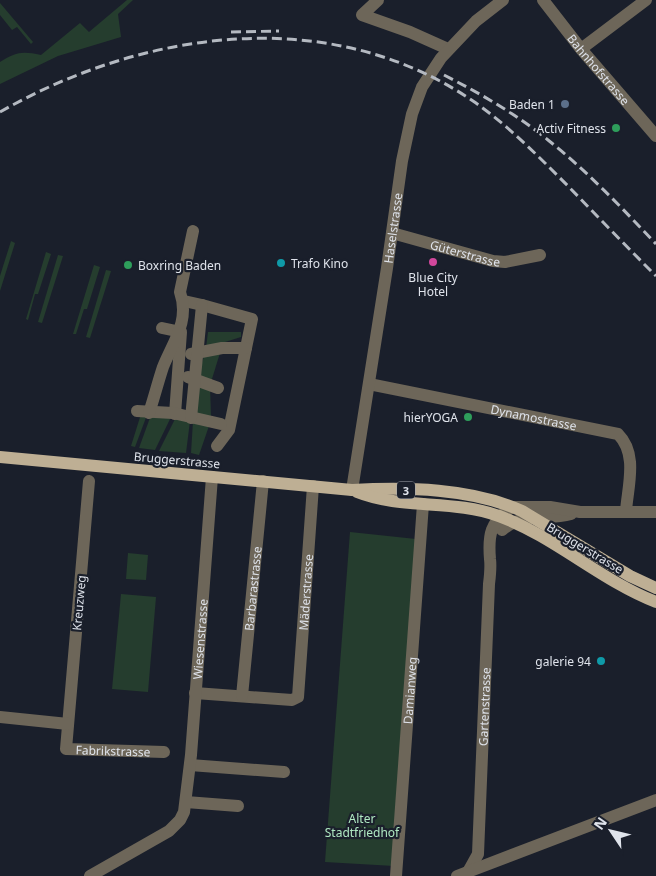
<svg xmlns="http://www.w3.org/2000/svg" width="656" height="876" font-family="'Noto Sans',sans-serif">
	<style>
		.green { fill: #253d2e }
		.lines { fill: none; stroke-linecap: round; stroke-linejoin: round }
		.minor { stroke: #6d6659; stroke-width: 12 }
		.major { stroke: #beaf94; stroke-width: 12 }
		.rail { stroke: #b4b9c1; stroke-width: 3; stroke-dasharray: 10 5; stroke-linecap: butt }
		.service-dot { fill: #5c6f8a; stroke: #1a1f2b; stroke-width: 2 }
		.leisure-dot { fill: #2e9e5b; stroke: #1a1f2b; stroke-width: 2 }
		.hotel-dot { fill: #d1479c; stroke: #1a1f2b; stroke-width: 2 }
		.culture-dot { fill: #0f9aa8; stroke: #1a1f2b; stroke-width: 2 }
		.labels { text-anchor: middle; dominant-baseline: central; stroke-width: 4.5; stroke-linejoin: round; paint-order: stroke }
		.shield { fill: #1a1f2b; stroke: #a4a8b1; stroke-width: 1 }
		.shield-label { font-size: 11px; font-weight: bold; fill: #dfe3eb }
		.street-label { font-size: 12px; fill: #dfe3eb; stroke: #1a1f2b }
		.poi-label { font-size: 12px; fill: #dfe3eb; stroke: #1a1f2b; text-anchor: end }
		.park-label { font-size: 12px; fill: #afe8c2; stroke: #1a1f2b }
	</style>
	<rect width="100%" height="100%" fill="#1a1f2b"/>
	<!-- green -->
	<g class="green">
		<path d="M127,0h6l-15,14 3,23 -63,19 -58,28v-22c16,-10 22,-11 41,-7l39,-32 9,9z"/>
		<path d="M0,3l33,39 -2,2 -14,-17 -5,3 -12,-15z"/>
		<path d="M11,241l4,2 -15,48v-15z"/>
		<path d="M46,252l5,2 -13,40h-3l-7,26 -2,-1z"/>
		<path d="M58,255l5,1 -21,67 -4,-1z"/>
		<path d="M94,265l6,2 -13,42h-3l-8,25h-3z"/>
		<path d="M106,270l5,1 -21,67 -4,-1z"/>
		<path d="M208,332h33v5l-35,11z"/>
		<path d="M205,353h15l-9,29 -13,-7z"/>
		<path d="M197,383l13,3 1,30 -17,-1z"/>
		<path d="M141,414l6,1 -12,32 -4,-1z"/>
		<path d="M151,415l20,2 -16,33 -16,-2z"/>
		<path d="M176,417l14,4 -4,32 -27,-2z"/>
		<path d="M193,421l16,5 -10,29 -8,-2z"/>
		<path d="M350,532l66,7 -22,327 -69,-4z"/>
		<path d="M128,553l20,2 -2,25 -20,-1z"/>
		<path d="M121,594l35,3 -8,95 -36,-3z"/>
	</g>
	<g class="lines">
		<!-- minor -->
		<g class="minor">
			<path d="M378,0l-16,15 48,17 38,17"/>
			<path id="s1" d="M543,0l38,49 75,87"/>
			<path d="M581,49l65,-49"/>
			<path id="s2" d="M392,233l101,28 12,1 35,-7"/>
			<path d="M184,301l18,4 50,14 -23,111 -12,16"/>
			<path d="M162,328l19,4 -6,82"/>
			<path d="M191,354l31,-6h24"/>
			<path d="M188,377l30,11"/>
			<path id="s3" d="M369,384l249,50c20,20 10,51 8,77"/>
			<path d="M137,411l36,2 48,11"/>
			<path d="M149,413c5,-15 9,-31 14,-46 10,-25 27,-46 17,-75l13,-61"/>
			<path d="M191,418l11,-113"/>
			<path id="s4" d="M89,481l-23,268 98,3"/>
			<path id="s5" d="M352,490l35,-222 15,-107 10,-47 10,-27 19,-29 35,-37 27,-21"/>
			<path d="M502,530c23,-19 44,-9 69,-16"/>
			<path id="s6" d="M195,693l97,7 6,-3 15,-211"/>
			<path id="s7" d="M242,696l21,-215"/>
			<path d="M0,717l68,7"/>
			<path d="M190,765l94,7"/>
			<path d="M186,802l52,4"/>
			<path id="s8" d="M468,872l10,-18 11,-270c1,-8 2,-17 1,-25 -2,-24 0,-37 22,-52h38l30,5h76"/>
			<path id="s9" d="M90,876l79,-45 11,-11 4,-8 7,-57 21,-278"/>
			<path id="s10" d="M396,876l27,-372"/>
			<path d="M457,876l199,-76"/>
		</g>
		<!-- major -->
		<g class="major">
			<path d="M0,457l352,33c55,-3 119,-2 170,21l108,65 26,12"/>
			<path d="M357,492c45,18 96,7 142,24 56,21 101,64 157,86"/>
		</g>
		<!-- rail -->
		<g class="rail">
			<path d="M231,32l48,-1"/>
			<path d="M444,75c37,19 72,39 104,65 39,31 74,68 108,104"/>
			<path d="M0,112c144,-82 329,-109 473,-11 36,25 66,56 96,86 29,30 58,60 87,89"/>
		</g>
	</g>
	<!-- markers -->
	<circle class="service-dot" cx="565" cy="104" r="5"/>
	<g class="leisure-dot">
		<circle cx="616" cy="128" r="5"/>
		<circle cx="128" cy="265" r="5"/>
		<circle cx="468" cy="417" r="5"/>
	</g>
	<circle class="hotel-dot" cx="433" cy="262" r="5"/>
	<g class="culture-dot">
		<circle cx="281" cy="263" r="5"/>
		<circle cx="601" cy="661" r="5"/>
	</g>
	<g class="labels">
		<!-- shield labels -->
		<rect class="shield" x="397" y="481.5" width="18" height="17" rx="4"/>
		<g class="shield-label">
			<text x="406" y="490">3</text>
		</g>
		<!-- street labels -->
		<g class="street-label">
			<text stroke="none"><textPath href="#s1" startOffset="89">Bahnhofstrasse</textPath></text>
			<text stroke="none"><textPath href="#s5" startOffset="265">Haselstrasse</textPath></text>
			<text stroke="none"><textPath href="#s2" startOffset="76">Güterstrasse</textPath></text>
			<text stroke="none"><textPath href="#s3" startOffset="168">Dynamostrasse</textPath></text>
			<text transform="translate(177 460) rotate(5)">Bruggerstrasse</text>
			<text transform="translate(585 548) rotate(31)">Bruggerstrasse</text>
			<text stroke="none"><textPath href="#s7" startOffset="108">Barbarastrasse</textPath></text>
			<text stroke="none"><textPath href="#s6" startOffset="209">Mäderstrasse</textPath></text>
			<text transform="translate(79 603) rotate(-85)">Kreuzweg</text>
			<text stroke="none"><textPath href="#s9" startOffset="289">Wiesenstrasse</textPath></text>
			<text stroke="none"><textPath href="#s10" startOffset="186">Damianweg</textPath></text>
			<text stroke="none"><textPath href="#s8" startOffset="168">Gartenstrasse</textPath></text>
			<text stroke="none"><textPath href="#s4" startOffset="316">Fabrikstrasse</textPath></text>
		</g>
		<!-- poi labels -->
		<g class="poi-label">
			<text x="555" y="104">Baden 1</text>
			<text x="606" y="128">Activ Fitness</text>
			<text x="291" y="263" text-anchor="start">Trafo Kino</text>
			<text x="138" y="265" text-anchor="start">Boxring Baden</text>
			<text x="433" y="277" text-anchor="middle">Blue City<tspan x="433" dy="14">Hotel</tspan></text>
			<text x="458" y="417">hierYOGA</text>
			<text x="591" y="661">galerie 94</text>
		</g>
		<!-- park labels -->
		<g class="park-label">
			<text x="362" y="818">Alter<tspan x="362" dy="14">Stadtfriedhof</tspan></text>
		</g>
	</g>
	<!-- north arrow -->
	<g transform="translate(611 831) rotate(305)" stroke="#1a1f2b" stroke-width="4" paint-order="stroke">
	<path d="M0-4L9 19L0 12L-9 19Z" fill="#dfe3eb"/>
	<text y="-8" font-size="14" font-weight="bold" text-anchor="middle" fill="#dfe3eb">N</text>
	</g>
</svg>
